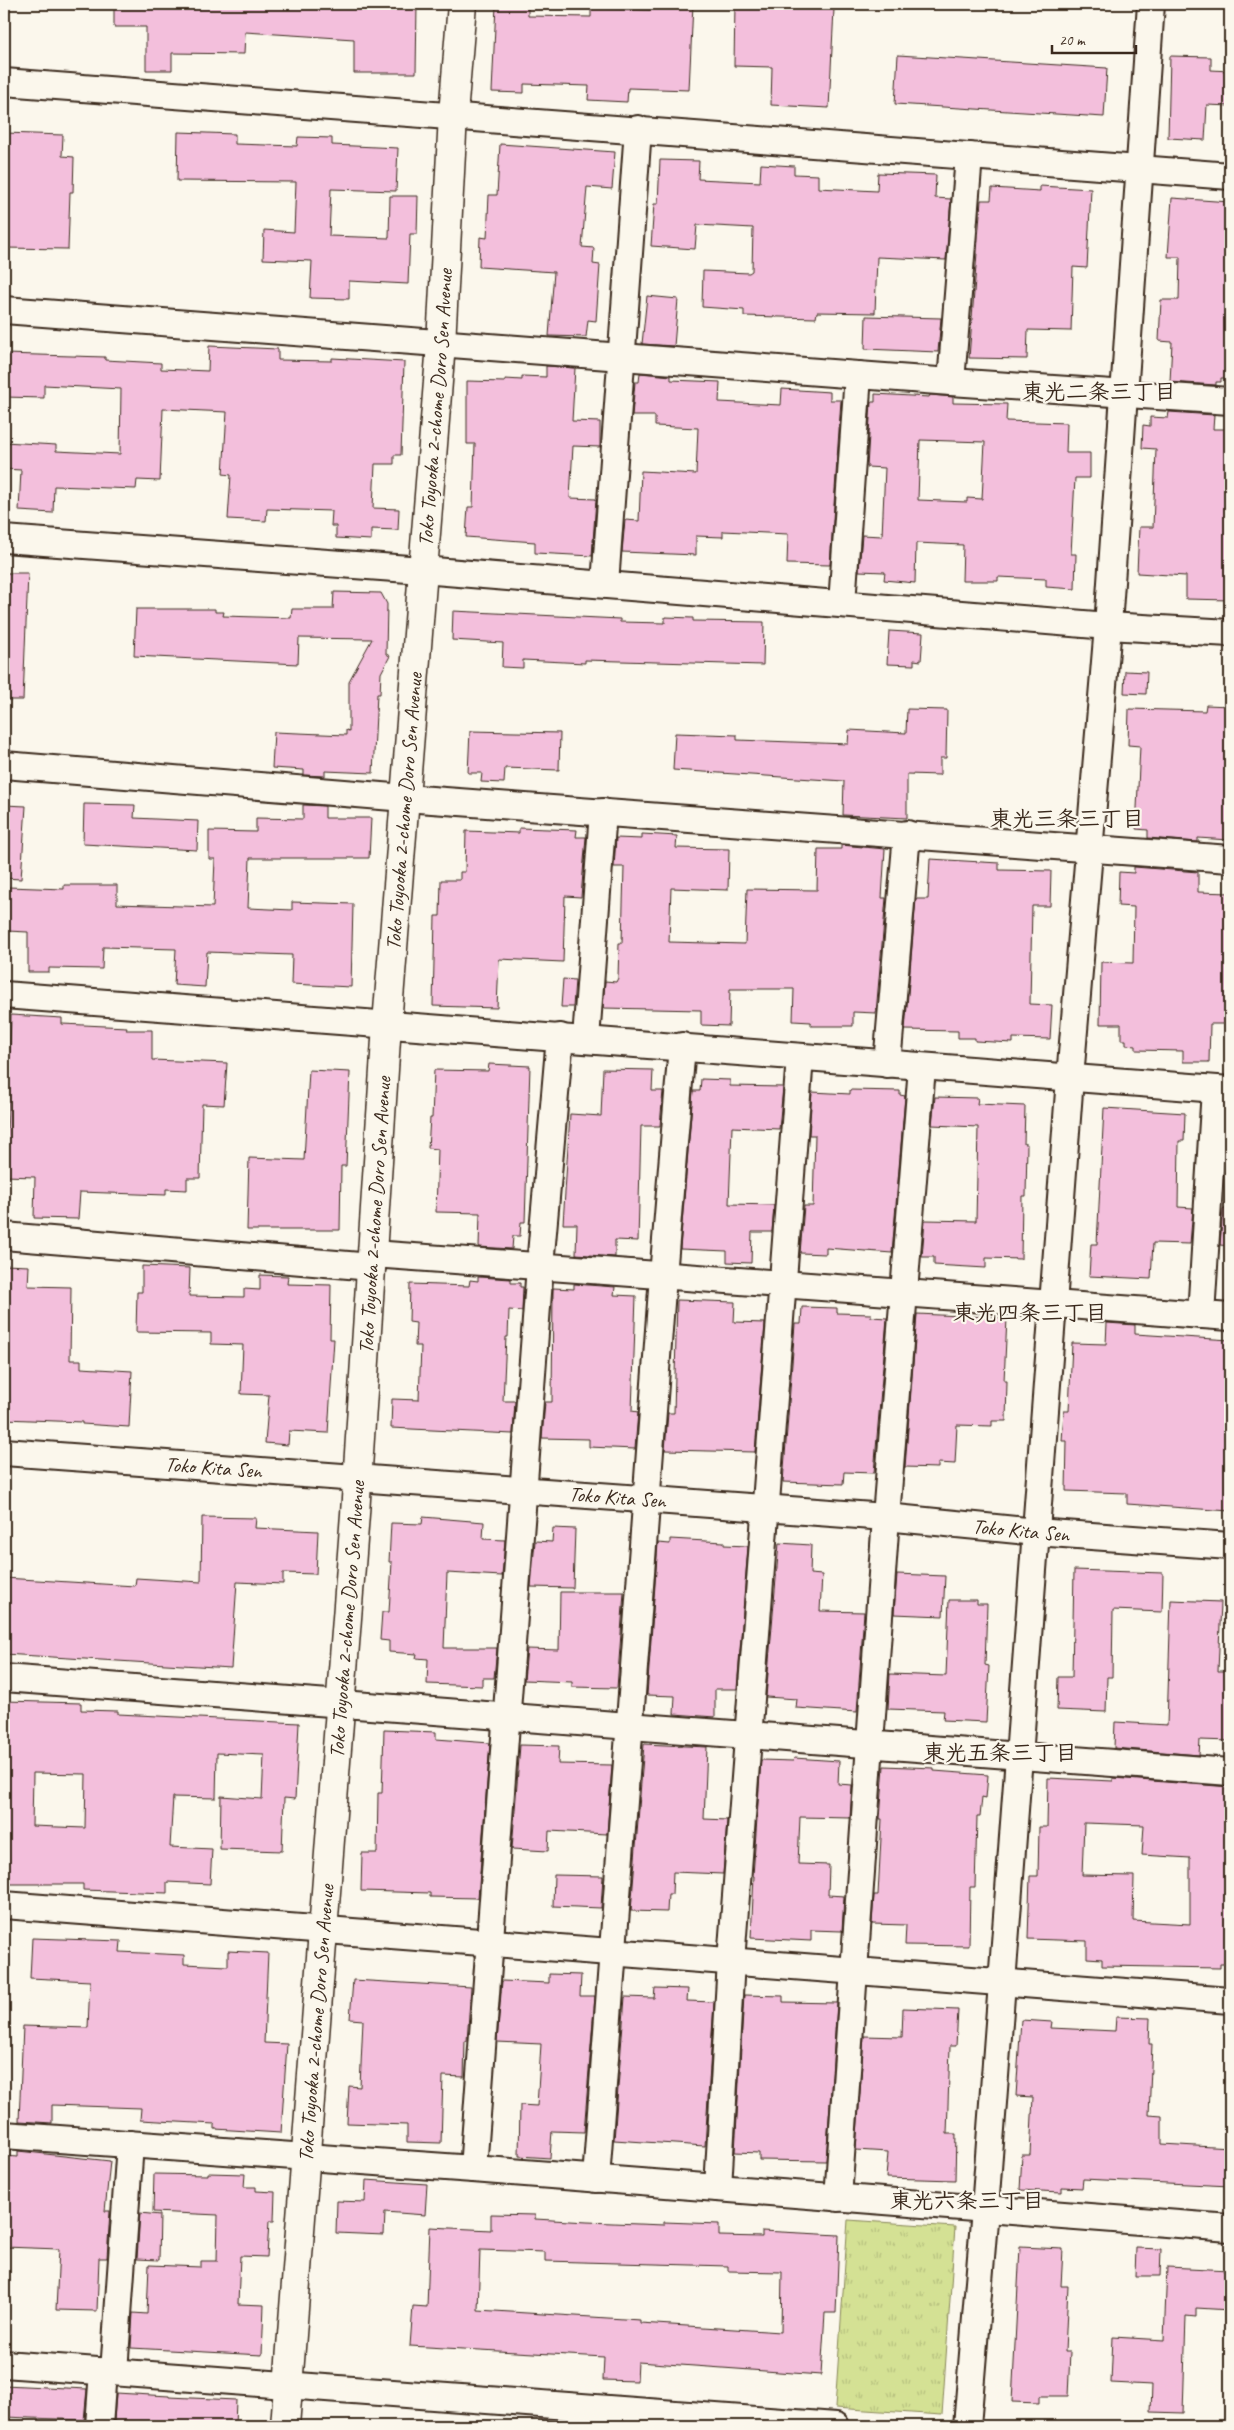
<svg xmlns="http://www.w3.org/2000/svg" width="1234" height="2430" font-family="Caveat,'Klee One',sans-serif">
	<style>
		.park { fill: url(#park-tufts); stroke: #888659 }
		.building { fill: #f3bfdc; stroke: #3b2a1e; fill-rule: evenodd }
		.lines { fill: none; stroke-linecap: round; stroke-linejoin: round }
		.street-casing { stroke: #3b2a1e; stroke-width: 30 }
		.secondary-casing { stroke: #3b2a1e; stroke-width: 31 }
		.street { stroke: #fbf7ec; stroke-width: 26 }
		.secondary { stroke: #fbf7ec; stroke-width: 28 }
		.labels { text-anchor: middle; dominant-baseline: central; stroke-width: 4.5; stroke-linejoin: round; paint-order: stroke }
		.street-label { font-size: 21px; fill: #3b2a1e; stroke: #fbf7ec }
		.neighbourhood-label { font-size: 22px; font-weight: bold; fill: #3b2a1e; stroke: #fbf7ec }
	</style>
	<defs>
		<pattern id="park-tufts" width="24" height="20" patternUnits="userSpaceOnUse" patternTransform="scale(1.25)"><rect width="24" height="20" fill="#d4e194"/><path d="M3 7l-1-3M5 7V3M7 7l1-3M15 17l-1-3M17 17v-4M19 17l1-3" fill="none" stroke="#b7c17f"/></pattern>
	</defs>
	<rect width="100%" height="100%" fill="#fbf7ec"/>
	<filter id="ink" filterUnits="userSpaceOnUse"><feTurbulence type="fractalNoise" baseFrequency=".02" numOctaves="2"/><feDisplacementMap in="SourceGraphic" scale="10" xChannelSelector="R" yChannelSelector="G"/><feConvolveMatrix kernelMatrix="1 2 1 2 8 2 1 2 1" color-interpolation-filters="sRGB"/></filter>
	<g filter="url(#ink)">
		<!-- park -->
		<path class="park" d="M848,2220l107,7 -13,188 -107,-7z"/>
		<!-- building -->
		<g class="building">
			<path d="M114,4h303l-1,69h-62v-34l-109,-7 -1,22 -72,-1v17h-26v-43h-32z"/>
			<path d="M650,4h43l-4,86 -61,-2 -1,14 -39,-2 1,-14 -65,-2v9l-32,-1 4,-87 32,2v9l63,1v-9l59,2z"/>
			<path d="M735,4h39l60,5 -5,99 -58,-3 1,-38 -38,-1z"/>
			<path d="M898,55l209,13 -3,49 -209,-13z"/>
			<path d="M1170,56l41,1v13l19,1v35l-23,-1 -2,35 -37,-2z"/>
			<path d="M178,132l57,2v10l62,2 1,-9 34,1v7l66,3 -2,43 -65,-2 -2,47 60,2 1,-42h28l-1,38h-7l-2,50 -59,-3v18l-39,-1 2,-37 -49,-2 1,-29 30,2 2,-50 -119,-1z"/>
			<path d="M4,133l59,2 -1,21 12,1 -1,35h-3l-2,57 -64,-1z"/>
			<path d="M500,144l115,8 -3,37 -25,-2 -5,60 12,1 -1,16 7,1 -4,56 -8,-1 -2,17 -37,-1 5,-64 -75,-5 1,-30 7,1 2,-43h8z"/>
			<path d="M660,160l39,1 -1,18 62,3 1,-18 33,2v8l24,1v13l59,3 1,-18 58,2 -1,23 16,1 -5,61 -69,-3 -2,56 -58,-1 -1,6 -72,-2v-6l-42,-3 1,-36 46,2 3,-2 1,-43 -56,-3 -2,24 -44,-3 3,-42h4z"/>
			<path d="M1040,186l51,3 -4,79 -14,-1 -2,64 -43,-1 -1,29 -58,-1 12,-158h10l1,-12 48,3z"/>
			<path d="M1172,198l58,4v176h-9v4h-5v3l-46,-3 2,-40 -13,-1 2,-41h18l1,-43h-12z"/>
			<path d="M647,296l31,3 -4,47 -32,-2z"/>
			<path d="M866,316l75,2 -3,34 -73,-3z"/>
			<path d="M209,346l69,3v11l54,1v-3l72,4 -3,93h-7v9h-19l-2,44 26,1 -1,21 -27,-1v11l-35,-2v-12h-5l1,-15 -65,-2 -1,12 -38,-2 3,-44 -8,-1 4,-62 -64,-3 -3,72 -23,-1 -1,9 -82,-3 -1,27 -34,-2 2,-41 -17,-1v-27l52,3v6l64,3 1,-65 -77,-4v13l-40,-1 1,-43 100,3v3l56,3v6l47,2z"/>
			<path d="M546,366l29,2 -3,53 28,1v25l-27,-1 -3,52 26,1 -4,57 -57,-3v-11l-69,-5 2,-30h5l2,-63h-8v-63l38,1v-3l17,1v-4l24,1z"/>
			<path d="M640,373l31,3v4l49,2 -1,20 62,3 1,-16 48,3v8h11l-11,165 -43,-1 1,-30 -65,-3v6l-27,-1v19l-74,-3 3,-32 14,1 2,-50 55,3 2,-46 -43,-2v-10h-23l3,-34h4z"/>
			<path d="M875,394l54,3 1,-2 23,2v6l54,1 -1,17 61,2 -1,30h24v25h-15l-4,76h5l-1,35 -29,-2v-8l-48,-2v4h-36l1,-36 -47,-2 -1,40 -31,-3 1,-8 -26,-1 3,-36 20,1 3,-68 -18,-1 4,-65h4zM920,440l65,2 -3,57 -15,-1v4l-49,-2z"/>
			<path d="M1169,412l45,3 -1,14h17v171l-44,-1v-23l-49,-3 2,-46h14l3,-78 -14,-1 1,-23 7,1v-9l18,1z"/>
			<path d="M4,573h24l-5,127h-19z"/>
			<path d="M334,592l47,1 6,11 -1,50 4,2 -9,17 -1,21h-3l-4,79 -48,-2v5l-21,-1v-5l-32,-2 2,-36 72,3v-5l3,1v-50l23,-42 -73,-1 -1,26 -164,-8 2,-47h79v3h9l-1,4 68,2 1,-9h41z"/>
			<path d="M453,611l167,8v3l45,1v-6l28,1v3l71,1 -1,43 -178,-5v3l-62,-3v8l-21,-1 1,-24 -51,-3z"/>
			<path d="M889,631l34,2 -2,28 -7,-1v5l-27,-1z"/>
			<path d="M1125,671l22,1 -1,22 -22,-1z"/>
			<path d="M1206,705l24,1 -1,134 -31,-2v4l-50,-4v-8l-12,-1 4,-83 -12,-1 1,-36 76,2z"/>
			<path d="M907,709l40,1 -1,48h-6v17l-33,-1v44l-64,-3 1,-34 -171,-11 2,-37 62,2v5l111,4 1,-14 57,3z"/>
			<path d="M470,731l90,2 -1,37 -54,-2 -1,15 -23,-1 1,-9h-14z"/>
			<path d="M84,804l51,1 -1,13 64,3 -1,29 -114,-6z"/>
			<path d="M4,805l22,1 -5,73 -17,-1z"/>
			<path d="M303,805l22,1v12h46l-2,40h-119l-2,50 44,2v-8l61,2 -2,83 -60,-3 1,-29 -85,-3 -2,35 -31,-2 2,-36 -73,-2 -1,22 -53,-1v4h-21v-40l-21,-1 1,-44 56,2v-4h53v19l96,3 2,-48h-6v-28l47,1v-14l47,1z"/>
			<path d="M519,828l58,2 -1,7h10l-5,60 -16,-1 -2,66 -64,-3 -2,49 -64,-2 2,-90h5l1,-36h19v-8h5l1,-41 53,2z"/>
			<path d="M642,834l35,2 -1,12 53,1 -1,41 -57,-2 -2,54 76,2 2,-55 70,1 1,-41h23v-4l44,4 -3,49h4l-10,115 -23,-1v14h-42v-4l-18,-1 1,-32h-64l-1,37 -28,-1v-15l-98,-2 2,-27 11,1 2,-4 1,-35h3l2,-76h-10l2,-29 26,1z"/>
			<path d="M930,859l69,4v7l52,1 -1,35h-18l-2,98 22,1 -2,34 -37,-1v5l-38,-2v-3h-17v-7l-53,-1 11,-131h12z"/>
			<path d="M1134,867l64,5v20l32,1v125h-4v6h-16l-1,38h-26v-11l-47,-1v-4l-10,-1v-5h-5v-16h-21l1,-62 32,1 1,-56 -16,-1 1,-34 15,1z"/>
			<path d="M563,979l12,1 -2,27h-12z"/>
			<path d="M11,1015l51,3v6l65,3 -1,3h26v30l75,3 -3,42 -22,-1 -2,74h-13v12l-21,-1v6l-86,-3 -2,27 -44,-1 1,-41 -30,-1 -1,-6v-33h3z"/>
			<path d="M489,1064l41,2 -5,156h-4l-1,14h-7l-1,13 -33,-2 1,-34 -44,-1 2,-63 -10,-1 2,-30h2l2,-48 54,1z"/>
			<path d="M603,1069l50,1 -1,21h11l-3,35h-19l-3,115 -23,-1v17l-39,-3 1,-30h-14l7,-110 31,2z"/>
			<path d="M309,1070l41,2 -4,94h-5l-1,64h-93l2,-72 55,2z"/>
			<path d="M701,1079l29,1v6l53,1 -4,42 -47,-2 -3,77 45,1 -2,27h-20l-1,31 -24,-1v-11l-47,-2 13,-158h7z"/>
			<path d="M850,1090l50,1v4l5,1 -13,157 -66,-5v6l-26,-1 4,-47h9l2,-71h-6l3,-43 38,2z"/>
			<path d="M935,1097l43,1 -1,6 48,2 -1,38h3l-1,52h-4l-1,63 -35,-1v10l-52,-3v-8h-12l3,-37 51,1 2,-94 -46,-2z"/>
			<path d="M1104,1108l81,5 -1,28h-5l-1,66 15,1 -3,36 -37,-1 -2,36 -62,-3 2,-32h6z"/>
			<path d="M1223,1209h7v37l-10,-1z"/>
			<path d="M4,1265l25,1 -1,20 43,1 -1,73h11v8l51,3 -3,56 -47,-3v-2l-78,-3z"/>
			<path d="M142,1266l48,2 -1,28 55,1v-8l16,1v-15l28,1 -1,8 44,1 -1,54h4l-6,94 -39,-2 -1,14 -23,-2 4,-48 -28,-1 2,-49 -32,-1v-11l-75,-1 1,-40h5z"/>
			<path d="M478,1277l33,2v4h9v4h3l-1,24 -13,-1 -1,27h-2l-3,64h12l-2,33 -122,-6 1,-29 27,1 2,-54h-6l1,-23 -7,-1 1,-38 59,2 1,-6 8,1z"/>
			<path d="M574,1284l41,3 -1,8 22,1 -4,115 6,1 -3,37 -46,-2v-8l-47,-1 3,-36h7l1,-114 21,1z"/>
			<path d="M677,1300l58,2 -1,20 31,1 -10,129 -90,-2 3,-37h6z"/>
			<path d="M802,1307l35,1v5l34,1v3l16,1 -13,155 -30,-1 -1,12 -60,-2 12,-158h6z"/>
			<path d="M917,1314l90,4 -3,63h3l-1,40h-14v5l-35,-1 -2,39 -17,-1v5l-33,-1z"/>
			<path d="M1107,1323l28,2v9l95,6v171l-103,-7v-11l-61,-2 1,-50h-5l2,-30h5l3,-68 34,1z"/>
			<path d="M202,1517l54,1 -1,10 63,3 -2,43 -33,-1v11l-46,-2 -6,86 -227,-14v-76l131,8 1,-8 65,4z"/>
			<path d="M423,1517l61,5 -1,17 22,1 -3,36 -55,-3 -3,75h53l-3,30h-12v8l-55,-2 1,-25 -12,-1 1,-4 -28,-2v-11l-9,-1 2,-28h7l3,-50h-3l2,-39 31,1z"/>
			<path d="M553,1528l22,1 -2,59 -42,-1 4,-46 17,1z"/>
			<path d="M670,1539l54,3v3l24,1 -11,143h-22v28l-41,-3 1,-18 -28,-1 11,-152 12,1z"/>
			<path d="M779,1543l32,2 -1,29 12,1 -2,36 44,1 -7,100 -61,-4 1,-9 -31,-2z"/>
			<path d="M1074,1570l89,3 -1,39 -49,-2 -1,67h-5l-1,35 -49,-2 1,-33h14z"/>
			<path d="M897,1574l48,2 -2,40 -49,-2z"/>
			<path d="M560,1592h64l-7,96 -45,-1v-5l-48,-2 3,-31 32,1z"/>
			<path d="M949,1600h28v4h10l-2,61 4,1 -3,56 -43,-2 1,-9 -56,-2 2,-35 56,2z"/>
			<path d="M1171,1600l50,2 -3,69h12v70l-30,-1 -1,15 -85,-7 1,-26 52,3z"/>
			<path d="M4,1701l77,2v7l37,1v3l181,9 -4,76 -11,-1 -2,53 -62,-2 1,-53 41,3 2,-44 -47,-2 -1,45 -43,-1 -3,50 42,2 -2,35 -43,-2v11l-84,-3v-6h-79zM33,1773l53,1 -1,54 -53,-2z"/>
			<path d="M384,1730l52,2v7l54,4 -12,155 -48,-1v-4l-69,-2 1,-38h15l1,-60h4z"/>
			<path d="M644,1744l63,3 -3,72 23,1 -4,54 -50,-2 -1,22h-4l-1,18 -36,-1z"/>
			<path d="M520,1745l39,1 -1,18 54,1 -5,69 -58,-3 -1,20 -36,-2z"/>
			<path d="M794,1758l45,3 -1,23 14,1 -2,33 -50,-1 -2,47 31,1 -1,30 16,1 -2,35 -31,-1v11l-60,-3 3,-62h-1l8,-116 32,1z"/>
			<path d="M884,1766l50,2v3l54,4 -2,23 -4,-1 -2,20h-3l-2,70h-5l-1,59 -64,-1 1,-20 -34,-1 2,-29h4l4,-76h-2z"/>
			<path d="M1048,1778l65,3v-3l117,9v177h-10v4l-118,-2v-7l-15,-1v-17l-59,-2 2,-63h8l1,-49h8zM1084,1823l60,2 -2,30 48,3v66l-57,-3 1,-45 -52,-1z"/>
			<path d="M554,1875l49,1 -2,32 -48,-2z"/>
			<path d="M32,1938l89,3 -1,11 64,3v9l44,2v-15l40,2 -4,90 23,1 -6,89 -66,-4v-5l-75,-4 1,-12 -89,-3v18l-33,-2 4,-95 65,2 2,-47 -60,-3z"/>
			<path d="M549,1974l32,1 -1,21h15l-11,136 -32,-1 -2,27 -31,-2 1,-51 17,1 4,-62 -44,-2 5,-61 47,2z"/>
			<path d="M353,1980l118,7 -4,54h-2l-1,36 -21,-1 -2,67 -34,-1v-17l-60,-2 2,-37 11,1 3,-67 -13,-1z"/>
			<path d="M655,1988l33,1 -1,12 27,1 -9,144 -91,-6 11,-143 29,1z"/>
			<path d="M744,1995l39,1v6l54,1 -11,158 -67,-1v-7l-24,-1z"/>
			<path d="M903,2008l55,2 -2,36h-6l-3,88h9l-1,46 -69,-2 2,-26 -32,-2 8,-114 38,1z"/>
			<path d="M1116,2017l34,1 -1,26h3l-3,71 13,1v28l68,4v38l-147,-7 -1,9 -20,-1v5l-42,-2 2,-35h8l3,-58 -17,-1 5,-76 31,2 -1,6 64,3z"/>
			<path d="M18,2151l92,10 -5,50h5l-3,47h-8l-2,53 -41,-1 3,-61 -55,-2v-91l14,1z"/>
			<path d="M208,2173l37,1 -1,13h12v4l19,1 -1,29h-5l-2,36 -27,-1 -2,48 26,1 -2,50 -131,-7 2,-35 14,1 2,-49 52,2v-6h16l1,-46 -65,-3 1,-38 54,1z"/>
			<path d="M366,2180l61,4 -2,31 -40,-3 -1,23 -48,-2 1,-32 28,1z"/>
			<path d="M140,2213l20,2 -1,45 -22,-1z"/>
			<path d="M491,2214l44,1v4l52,3 77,3v-3l55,2v12l43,1v-6l77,4 -3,78h-11l-4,62 -183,-13 -1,19 -34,-1 1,-23 -194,-11 3,-40 14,1 3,-80 61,3zM480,2250l65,2v9l183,5v5l54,1 -1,60 -141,-9v-3l-162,-10z"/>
			<path d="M1020,2247l43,2 -2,37h7l-3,66h5l-2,44h-29v7l-27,-1z"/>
			<path d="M1136,2248l25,1 -1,27h-25z"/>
			<path d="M1167,2267l63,3v40l-34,-2v9l-10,-1 -3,97 -32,-1 1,-27 -41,-2 2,-46 51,3z"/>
			<path d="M4,2385l83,4 -3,31 -80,-3z"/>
			<path d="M116,2393l53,3v1l67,3 -1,26 -117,-2v-2l-4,-1z"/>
		</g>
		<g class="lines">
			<defs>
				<g id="street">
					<path d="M4,82l1226,94"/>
					<path d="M4,310l947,72 279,19"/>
					<path d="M951,382l18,-226"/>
					<path d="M4,539l418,31 686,56 122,7"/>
					<path d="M605,584l33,-455"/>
					<path d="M842,604l16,-229"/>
					<path d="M4,765l401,33 825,61"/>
					<path d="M4,995l1226,95"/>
					<path d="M586,1039l17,-227"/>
					<path d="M887,1064l20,-230"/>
					<path d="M4,1236l368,31"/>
					<path d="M373,1254l857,63"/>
					<path d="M1201,1315l14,-226"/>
					<path id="s1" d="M4,1452l882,65 150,15 194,14"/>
					<path d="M4,1678l1226,94"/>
					<path d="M4,1905l1226,95"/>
					<path d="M4,2135l469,34 757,59"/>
					<path d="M473,2169l67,-903 20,-229"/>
					<path d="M596,2179l67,-903 19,-230"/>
					<path d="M718,2188l13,-227 69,-904"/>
					<path d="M838,2198l48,-681 36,-450"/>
					<path d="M4,2364l832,62"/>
					<path d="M114,2372l16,-228"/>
					<path d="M99,2426l4,-55"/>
					<path d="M967,2426l18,-217 85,-1131 38,-452 43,-622"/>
				</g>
				<g id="secondary">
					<path id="s2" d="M285,2426l70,-912 32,-490 54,-680 12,-229 9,-111"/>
				</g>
			</defs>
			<!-- street casing -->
			<use href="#street" class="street-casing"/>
			<!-- secondary casing -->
			<use href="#secondary" class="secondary-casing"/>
			<!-- street -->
			<use href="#street" class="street"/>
			<!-- secondary -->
			<use href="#secondary" class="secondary"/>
		</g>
	</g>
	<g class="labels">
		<!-- street labels -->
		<g class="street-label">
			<text stroke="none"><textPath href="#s2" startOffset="2024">Toko Toyooka 2-chome Doro Sen Avenue</textPath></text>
			<text stroke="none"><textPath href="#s2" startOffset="1619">Toko Toyooka 2-chome Doro Sen Avenue</textPath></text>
			<text stroke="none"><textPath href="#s2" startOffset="1214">Toko Toyooka 2-chome Doro Sen Avenue</textPath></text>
			<text stroke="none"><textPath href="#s1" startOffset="210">Toko Kita Sen</textPath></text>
			<text stroke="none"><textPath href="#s1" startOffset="615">Toko Kita Sen</textPath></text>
			<text stroke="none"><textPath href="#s1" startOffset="1020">Toko Kita Sen</textPath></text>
			<text stroke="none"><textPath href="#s2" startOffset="809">Toko Toyooka 2-chome Doro Sen Avenue</textPath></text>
			<text stroke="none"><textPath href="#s2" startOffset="404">Toko Toyooka 2-chome Doro Sen Avenue</textPath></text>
		</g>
		<!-- neighbourhood labels -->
		<g class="neighbourhood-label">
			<text x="1099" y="392">東光二条三丁目</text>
			<text x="1067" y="819">東光三条三丁目</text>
			<text x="1030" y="1313">東光四条三丁目</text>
			<text x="1000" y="1753">東光五条三丁目</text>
			<text x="967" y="2201">東光六条三丁目</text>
		</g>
	</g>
	<!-- margin -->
	<rect width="1234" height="2430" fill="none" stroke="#fbf7ec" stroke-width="20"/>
	<rect x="10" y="10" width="1214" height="2410" fill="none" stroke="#3b2a1e" stroke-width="2" filter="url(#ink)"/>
	<!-- scale -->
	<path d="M1052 45v8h84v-8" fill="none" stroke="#3b2a1e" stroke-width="2.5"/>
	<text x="1059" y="45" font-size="15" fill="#3b2a1e" stroke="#fbf7ec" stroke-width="4" paint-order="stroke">20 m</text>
</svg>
